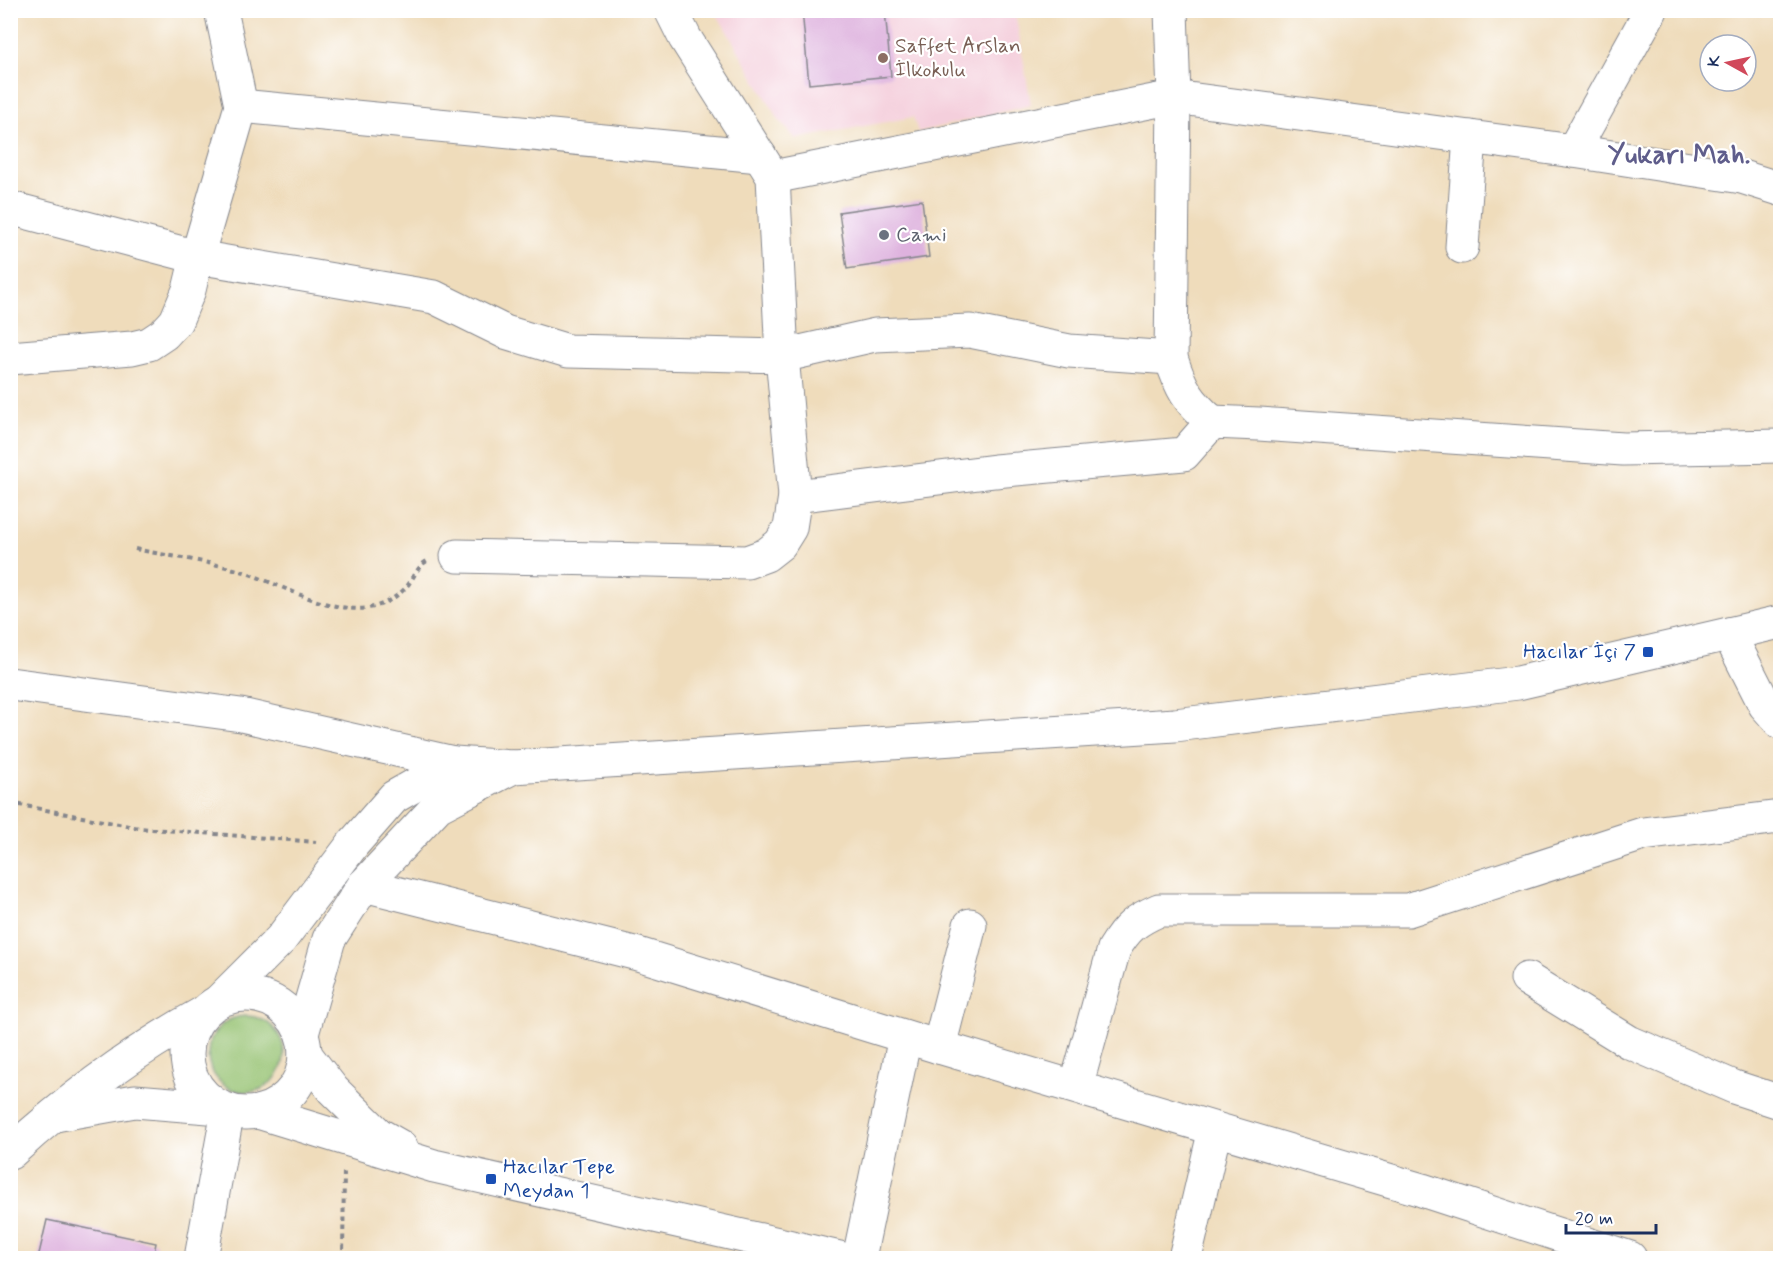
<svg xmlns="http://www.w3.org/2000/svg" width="1791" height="1269" font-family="Mynerve,sans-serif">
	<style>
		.built { fill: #f4cfdc }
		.green { fill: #94c170; stroke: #587867; stroke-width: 1.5 }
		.building { fill: #deb2de }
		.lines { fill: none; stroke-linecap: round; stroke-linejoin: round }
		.minor-casing { stroke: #85868c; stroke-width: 35 }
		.path { stroke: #85868c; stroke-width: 4; stroke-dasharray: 4.5 4.5; stroke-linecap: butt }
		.minor { stroke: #fff; stroke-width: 33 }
		.education-dot { fill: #8d6e63; stroke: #fff; stroke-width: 2 }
		.worship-dot { fill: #6b7280; stroke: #fff; stroke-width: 2 }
		.transit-dot { fill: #1a4fb4; stroke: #fff; stroke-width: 2 }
		.labels { text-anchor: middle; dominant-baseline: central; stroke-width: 4.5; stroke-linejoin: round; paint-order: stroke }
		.education-label { font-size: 21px; fill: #785e54; stroke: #fff; text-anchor: start }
		.worship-label { font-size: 21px; fill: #5b616d; stroke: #fff; text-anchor: start }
		.transit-label { font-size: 21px; fill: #164399; stroke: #fff; text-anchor: end }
		.district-label { font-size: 27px; font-weight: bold; fill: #5f5d8b; stroke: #fff }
	</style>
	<rect width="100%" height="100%" fill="#fff"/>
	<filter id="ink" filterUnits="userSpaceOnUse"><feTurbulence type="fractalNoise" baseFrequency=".0167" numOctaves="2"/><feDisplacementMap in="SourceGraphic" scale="12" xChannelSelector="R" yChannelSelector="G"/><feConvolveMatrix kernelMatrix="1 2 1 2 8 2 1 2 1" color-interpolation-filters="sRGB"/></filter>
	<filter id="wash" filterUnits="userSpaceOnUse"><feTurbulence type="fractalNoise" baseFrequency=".008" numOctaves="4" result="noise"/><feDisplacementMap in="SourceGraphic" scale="24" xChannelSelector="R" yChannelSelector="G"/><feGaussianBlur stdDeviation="1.35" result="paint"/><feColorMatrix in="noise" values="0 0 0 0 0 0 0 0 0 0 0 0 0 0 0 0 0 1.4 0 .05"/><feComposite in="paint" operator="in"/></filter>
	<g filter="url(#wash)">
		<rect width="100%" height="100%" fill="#efdcbb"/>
		<!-- built -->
		<path class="built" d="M715,11h300l16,94 -113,27 -5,-15 -117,22 -17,-19z"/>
		<!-- green -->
		<circle class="green" cx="246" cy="1054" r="38"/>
		<g id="blocks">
			<!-- building -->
			<g class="building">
				<path d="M802,10h83l6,66 -82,8z"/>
				<path d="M922,200l7,57 -82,12 -8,-57z"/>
				<path d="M47,1220l109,23 -3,15h-115z"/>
			</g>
		</g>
	</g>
	<g filter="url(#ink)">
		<use href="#blocks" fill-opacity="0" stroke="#85868c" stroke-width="1.5"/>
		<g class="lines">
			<defs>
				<g id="minor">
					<path d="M1171,10l3,87 -3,261c10,31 17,43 41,64"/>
					<path d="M241,106l519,50"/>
					<path d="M1573,151l78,-141"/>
					<path d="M773,177l401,-80 399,54 169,26 38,12"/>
					<path d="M10,208l187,49 237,40 71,35 63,19 214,5 93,-21 95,-4 99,20 102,7"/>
					<path d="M1462,247l8,-110"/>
					<path d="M10,358l122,-10 17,-4 15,-10 12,-13 13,-31 8,-33 44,-151 -20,-96"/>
					<path d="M795,496l200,-25 189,-17 28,-32 47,2 364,25 157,-3"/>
					<path d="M457,556l290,6 19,-7 14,-11 10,-16 5,-32 -13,-140 -9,-179 -88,-139 -14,-28"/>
					<path d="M1729,634l36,71 15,17"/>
					<path d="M10,684l231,31 213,48"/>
					<path d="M364,885l274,69 301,93 483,143 208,68"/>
					<path d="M1527,979l102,63 105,45 46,15"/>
					<circle cx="246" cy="1054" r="59"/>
					<path d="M218,1002l63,-63 72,-95 41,-47 60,-34 59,4 662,-42 343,-42 262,-61"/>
					<path d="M302,1034l27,-95 35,-54 74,-79 75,-39"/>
					<path d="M939,1047l31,-122"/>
					<path d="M305,1054l28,36 45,44 23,13"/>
					<path d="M1076,1087l38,-138c13,-22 22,-29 45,-39h249l235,-76 137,-17"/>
					<path d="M258,1112l176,54 406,92"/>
					<path d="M55,1115l80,-14 86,7"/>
					<path d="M10,1153c60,-55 122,-101 193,-140"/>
					<path d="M201,1258l27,-148"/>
					<path d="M859,1258l46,-221"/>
					<path d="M1185,1258l30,-129"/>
				</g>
			</defs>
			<!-- minor casing -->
			<use href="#minor" class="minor-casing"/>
			<!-- path -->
			<g class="path">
				<path d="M135,549c34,7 69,12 103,21 39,12 99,49 139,36 12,-4 26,-13 33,-24 6,-8 8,-16 17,-21"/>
				<path d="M10,803l129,25 177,14"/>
				<path d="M343,1258l1,-89"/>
			</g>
			<!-- minor -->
			<use href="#minor" class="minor"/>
		</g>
	</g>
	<!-- markers -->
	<circle class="education-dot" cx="883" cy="58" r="6"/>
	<circle class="worship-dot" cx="884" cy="235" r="6"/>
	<g class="transit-dot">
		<rect x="1642" y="646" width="12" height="12" rx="3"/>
		<rect x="485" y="1173" width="12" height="12" rx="3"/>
	</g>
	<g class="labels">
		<!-- education labels -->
		<g class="education-label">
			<text x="895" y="46">Saffet Arslan<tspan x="895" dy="24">İlkokulu</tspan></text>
		</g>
		<!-- worship labels -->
		<g class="worship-label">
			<text x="896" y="235">Cami</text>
		</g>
		<!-- transit labels -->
		<g class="transit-label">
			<text x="1636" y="652">Hacılar İçi 7</text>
			<text x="503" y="1167" text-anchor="start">Hacılar Tepe<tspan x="503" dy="24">Meydan 1</tspan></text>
		</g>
		<!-- district labels -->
		<g class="district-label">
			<text x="1679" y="155">Yukarı Mah.</text>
		</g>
	</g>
	<!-- margin -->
	<rect width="1791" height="1269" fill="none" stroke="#fff" stroke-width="36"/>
	<!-- north arrow -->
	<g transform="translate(1728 63) rotate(278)"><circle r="28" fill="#ffffff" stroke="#a4acbf" stroke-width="1.5"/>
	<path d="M0-4.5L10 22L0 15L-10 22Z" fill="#d1495b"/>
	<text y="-9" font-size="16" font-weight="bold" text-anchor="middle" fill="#1b2f5e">K</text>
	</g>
	<!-- scale -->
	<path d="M1566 1224v9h90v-9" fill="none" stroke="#1b2f5e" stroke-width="3"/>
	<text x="1575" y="1224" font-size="18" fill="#1b2f5e" stroke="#ffffff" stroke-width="4.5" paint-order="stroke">20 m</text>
</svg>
